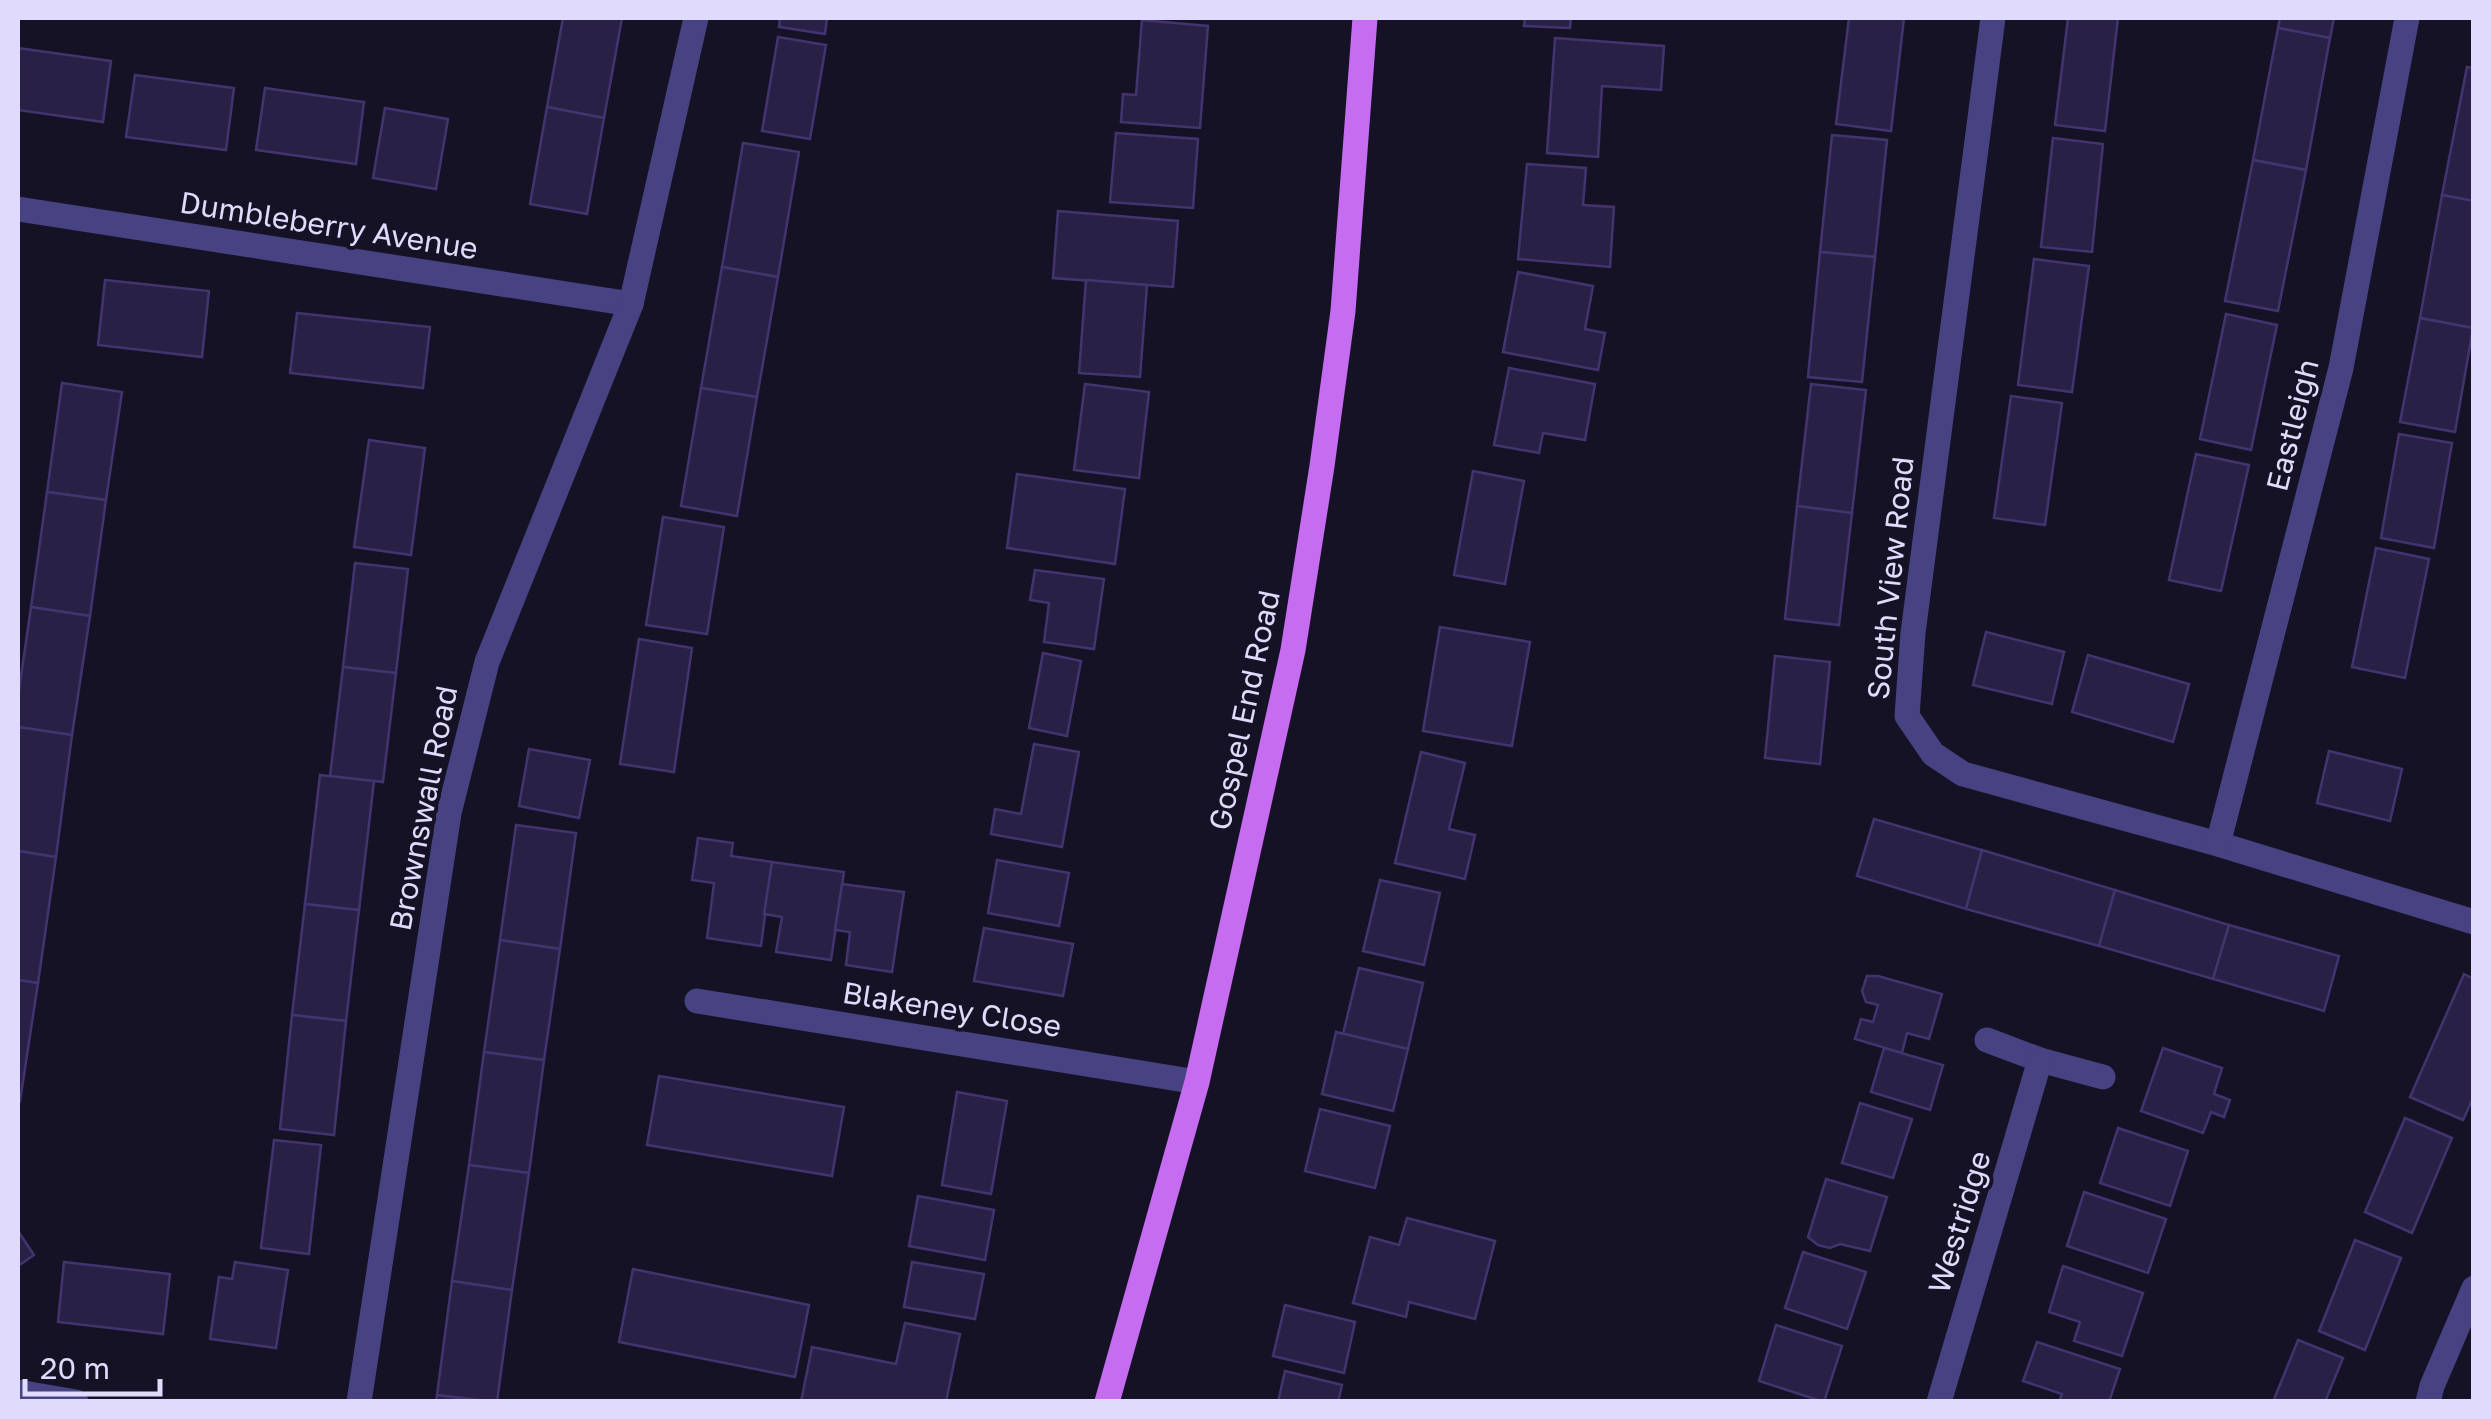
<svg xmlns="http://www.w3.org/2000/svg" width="2491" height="1419" font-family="'Golos Text',sans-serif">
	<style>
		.building { fill: #292046; stroke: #42346f; stroke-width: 2.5 }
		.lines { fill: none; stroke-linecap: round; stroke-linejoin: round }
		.street { stroke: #474281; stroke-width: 25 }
		.primary { stroke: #c56cf1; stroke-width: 25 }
		.labels { text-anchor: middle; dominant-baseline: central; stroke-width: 8; stroke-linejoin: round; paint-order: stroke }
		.street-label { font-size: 30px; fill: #e0dbfc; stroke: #161226 }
	</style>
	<rect width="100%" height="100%" fill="#161226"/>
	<!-- building -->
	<g class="building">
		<path d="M563,18h59l-18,100 -57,-11z"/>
		<path d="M780,18h47l-2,16 -46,-7z"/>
		<path d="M1525,18h46l-1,10 -46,-2z"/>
		<path d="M1849,18h55l-13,113 -55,-7z"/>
		<path d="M2068,18h50l-13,113 -50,-6z"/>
		<path d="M2280,18h54l-4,20 -52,-10z"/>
		<path d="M1142,20l66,6 -8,102 -79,-6 2,-28 13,1z"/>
		<path d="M2278,28l52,10 -24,132 -53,-10z"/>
		<path d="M778,37l48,8 -16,94 -48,-8z"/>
		<path d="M1555,38l109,8 -3,44 -59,-4 -4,71 -51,-4z"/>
		<path d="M18,48l93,13 -8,61 -85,-12z"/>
		<path d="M2467,67l7,1v133l-32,-6z"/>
		<path d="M135,75l99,13 -8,62 -100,-13z"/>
		<path d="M265,88l99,14 -8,62 -100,-14z"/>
		<path d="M547,107l57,11 -17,96 -57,-10z"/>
		<path d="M385,108l63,11 -12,70 -63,-11z"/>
		<path d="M1116,133l82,6 -5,69 -83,-6z"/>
		<path d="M1832,135l55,5 -12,117 -55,-5z"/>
		<path d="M2053,138l50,6 -11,108 -51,-5z"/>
		<path d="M743,143l56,9 -21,125 -56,-10z"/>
		<path d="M2253,160l53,10 -28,141 -53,-10z"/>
		<path d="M1527,164l59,4 -3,37 31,2 -4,60 -92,-8z"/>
		<path d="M2442,195l32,6 -1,127 -53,-10z"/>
		<path d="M1058,211l120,10 -5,66 -120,-9z"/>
		<path d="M1820,252l55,5 -13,125 -54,-5z"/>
		<path d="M2034,259l55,7 -17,126 -54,-7z"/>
		<path d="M722,267l56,10 -21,120 -56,-9z"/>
		<path d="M1518,272l75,14 -8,43 20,4 -7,37 -95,-18z"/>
		<path d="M105,280l104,11 -7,66 -104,-12z"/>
		<path d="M1086,280l61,5 -7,92 -61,-4z"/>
		<path d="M297,313l133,14 -7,61 -133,-15z"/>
		<path d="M2226,314l51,11 -26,125 -51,-11z"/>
		<path d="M2420,318l53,10 -18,104 -55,-10z"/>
		<path d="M1509,368l86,16 -10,56 -42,-7 -4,20 -45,-8z"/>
		<path d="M62,383l60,9 -16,108 -59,-8z"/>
		<path d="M1085,384l64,8 -10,86 -65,-8z"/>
		<path d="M1811,384l55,6 -14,123 -55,-7z"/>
		<path d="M701,388l56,9 -20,119 -56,-10z"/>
		<path d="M2011,396l51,7 -17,122 -51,-7z"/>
		<path d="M2399,434l53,9 -18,105 -53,-10z"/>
		<path d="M369,440l56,8 -14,107 -57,-8z"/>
		<path d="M2196,454l53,11 -28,126 -52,-11z"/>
		<path d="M1473,471l51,10 -19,103 -51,-9z"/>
		<path d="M1017,474l108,15 -10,75 -108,-16z"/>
		<path d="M47,492l59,8 -16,116 -59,-9z"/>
		<path d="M1797,506l55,7 -13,112 -54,-6z"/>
		<path d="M663,517l61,10 -17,107 -61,-9z"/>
		<path d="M2376,548l53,11 -24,119 -53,-11z"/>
		<path d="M355,563l53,6 -12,104 -53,-6z"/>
		<path d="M1035,570l69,9 -10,70 -50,-7 5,-39 -19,-3z"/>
		<path d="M31,607l59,9 -18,119 -54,-8v-30z"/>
		<path d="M1440,627l90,15 -18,104 -89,-15z"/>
		<path d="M1986,632l78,20 -12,52 -79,-19z"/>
		<path d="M639,639l53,9 -18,124 -54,-8z"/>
		<path d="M1043,653l38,8 -14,75 -38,-8z"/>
		<path d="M2088,655l101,29 -16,58 -101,-30z"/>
		<path d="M1775,656l55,6 -10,102 -55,-6z"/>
		<path d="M343,667l53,6 -13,109 -53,-6z"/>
		<path d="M18,727l54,8 -16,122 -38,-6z"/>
		<path d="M1034,744l45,8 -17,95 -71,-13 4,-25 26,5z"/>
		<path d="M529,749l61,11 -11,58 -60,-12z"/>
		<path d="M2329,751l73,18 -12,52 -73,-18z"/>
		<path d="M1421,752l44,11 -16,66 26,6 -10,44 -70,-16z"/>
		<path d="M320,775l54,6 -15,129 -54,-6z"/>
		<path d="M1874,819l108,31 -16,59 -109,-33z"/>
		<path d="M516,825l60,8 -16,116 -60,-9z"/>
		<path d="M698,838l35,5 -2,13 41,6 -11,84 -54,-8 7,-55 -22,-3z"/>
		<path d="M1982,850l133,40 -16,56 -133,-37z"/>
		<path d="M18,851l38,6 -18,126 -20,-3z"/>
		<path d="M997,860l72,13 -10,53 -71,-13z"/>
		<path d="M772,862l72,10 -13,88 -55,-8 6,-35 -18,-3z"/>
		<path d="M1380,880l60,13 -16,72 -61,-14z"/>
		<path d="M842,884l62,8 -12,80 -46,-7 4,-33 -15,-2z"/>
		<path d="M2115,890l114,35 -16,54 -114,-33z"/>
		<path d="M305,904l54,6 -13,111 -54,-6z"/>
		<path d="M2229,925l110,31 -15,55 -111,-32z"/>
		<path d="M984,928l89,16 -10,52 -89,-15z"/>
		<path d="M500,940l60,9 -16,111 -60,-8z"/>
		<path d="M1359,968l64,15 -15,66 -65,-15z"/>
		<path d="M2464,974l10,5v117l-11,24 -53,-23z"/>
		<path d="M1867,976h11l64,18 -13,45 -22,-6 -5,20 -47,-14 6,-20 12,3 5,-17 -12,-3 -4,-11z"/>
		<path d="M18,980l20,3 -18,118 -2,-1z"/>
		<path d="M292,1015l54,6 -12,114 -54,-6z"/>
		<path d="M1336,1032l72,17 -15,62 -71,-17z"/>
		<path d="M1884,1048l59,17 -13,45 -59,-18z"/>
		<path d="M2163,1048l59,20 -8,26 16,6 -6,17 -13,-5 -8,21 -62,-22z"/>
		<path d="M484,1052l60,8 -15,113 -60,-8z"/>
		<path d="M659,1076l185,31 -12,69 -185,-31z"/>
		<path d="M957,1092l50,9 -16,93 -49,-9z"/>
		<path d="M1860,1103l52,16 -19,59 -51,-15z"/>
		<path d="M1320,1109l70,17 -15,62 -70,-17z"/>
		<path d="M2405,1118l47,20 -40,95 -47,-21z"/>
		<path d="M2118,1128l70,23 -18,55 -70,-23z"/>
		<path d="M274,1140l47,5 -12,109 -48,-6z"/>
		<path d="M469,1165l60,8 -17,117 -60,-9z"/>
		<path d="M1826,1179l61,18 -17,54 -30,-7 -10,4 -12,-3 -10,-8z"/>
		<path d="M2084,1192l82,27 -18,54 -81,-27z"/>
		<path d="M918,1196l76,14 -9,50 -76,-14z"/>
		<path d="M1407,1218l88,23 -20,78 -66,-17 -3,15 -53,-14 17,-66 29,8z"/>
		<path d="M18,1231l16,24 -16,11z"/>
		<path d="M2355,1240l46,18 -36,92 -46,-19z"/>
		<path d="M1803,1252l63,20 -19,57 -62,-21z"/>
		<path d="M64,1262l106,12 -7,60 -105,-12z"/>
		<path d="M235,1262l53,8 -12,78 -66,-9 9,-62 13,2z"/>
		<path d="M912,1262l72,12 -9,45 -71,-12z"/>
		<path d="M2063,1266l80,27 -21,63 -48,-15 6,-19 -31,-10z"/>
		<path d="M633,1269l176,36 -14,72 -176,-35z"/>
		<path d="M452,1281l60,9 -15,112 -60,-7z"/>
		<path d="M1285,1305l70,17 -11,51 -71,-17z"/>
		<path d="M905,1323l55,11 -14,68h-145l11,-55 84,17z"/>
		<path d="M1776,1325l66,21 -18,56 -65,-21z"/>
		<path d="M2298,1340l45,18 -18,44h-52z"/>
		<path d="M2037,1342l83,27 -11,33h-50l3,-8 -39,-13z"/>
		<path d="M1285,1371l57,14 -4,17h-60z"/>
		<path d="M437,1395l49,7h-50z"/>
	</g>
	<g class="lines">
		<!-- street -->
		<g class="street">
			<path d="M1993,18l-80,615 -6,83 26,38 30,20 255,70 256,78"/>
			<path d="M18,209l613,95"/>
			<path d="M2218,844l123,-476 66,-350"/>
			<path d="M697,1001l500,81"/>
			<path d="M1987,1040l53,20 63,17"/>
			<path d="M18,1392l58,10"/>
			<path d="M359,1402l90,-589 38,-151 144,-358 65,-286"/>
			<path d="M1939,1402l101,-342"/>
			<path d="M2428,1402l4,-16 42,-98"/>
		</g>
		<!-- primary -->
		<path class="primary" d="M1107,1402l90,-320 96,-432 29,-184 21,-155 22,-293"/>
	</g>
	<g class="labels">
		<!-- street labels -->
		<g class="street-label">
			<text transform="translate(329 225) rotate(9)">Dumbleberry Avenue</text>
			<text transform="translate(2292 425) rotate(-76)">Eastleigh</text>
			<text transform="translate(1890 578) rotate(-84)">South View Road</text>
			<text transform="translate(1244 710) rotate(-78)">Gospel End Road</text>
			<text transform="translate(423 808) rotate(-79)">Brownswall Road</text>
			<text transform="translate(952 1009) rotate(9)">Blakeney Close</text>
			<text transform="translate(1959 1222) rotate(-73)">Westridge</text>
		</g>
	</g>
	<!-- border -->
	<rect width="2491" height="1419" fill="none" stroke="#e0dbfc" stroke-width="40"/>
	<!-- scale -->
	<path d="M25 1379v15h135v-15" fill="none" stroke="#e0dbfc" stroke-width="5"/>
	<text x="40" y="1379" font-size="30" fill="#e0dbfc" stroke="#161226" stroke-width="8" paint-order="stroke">20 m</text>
</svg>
